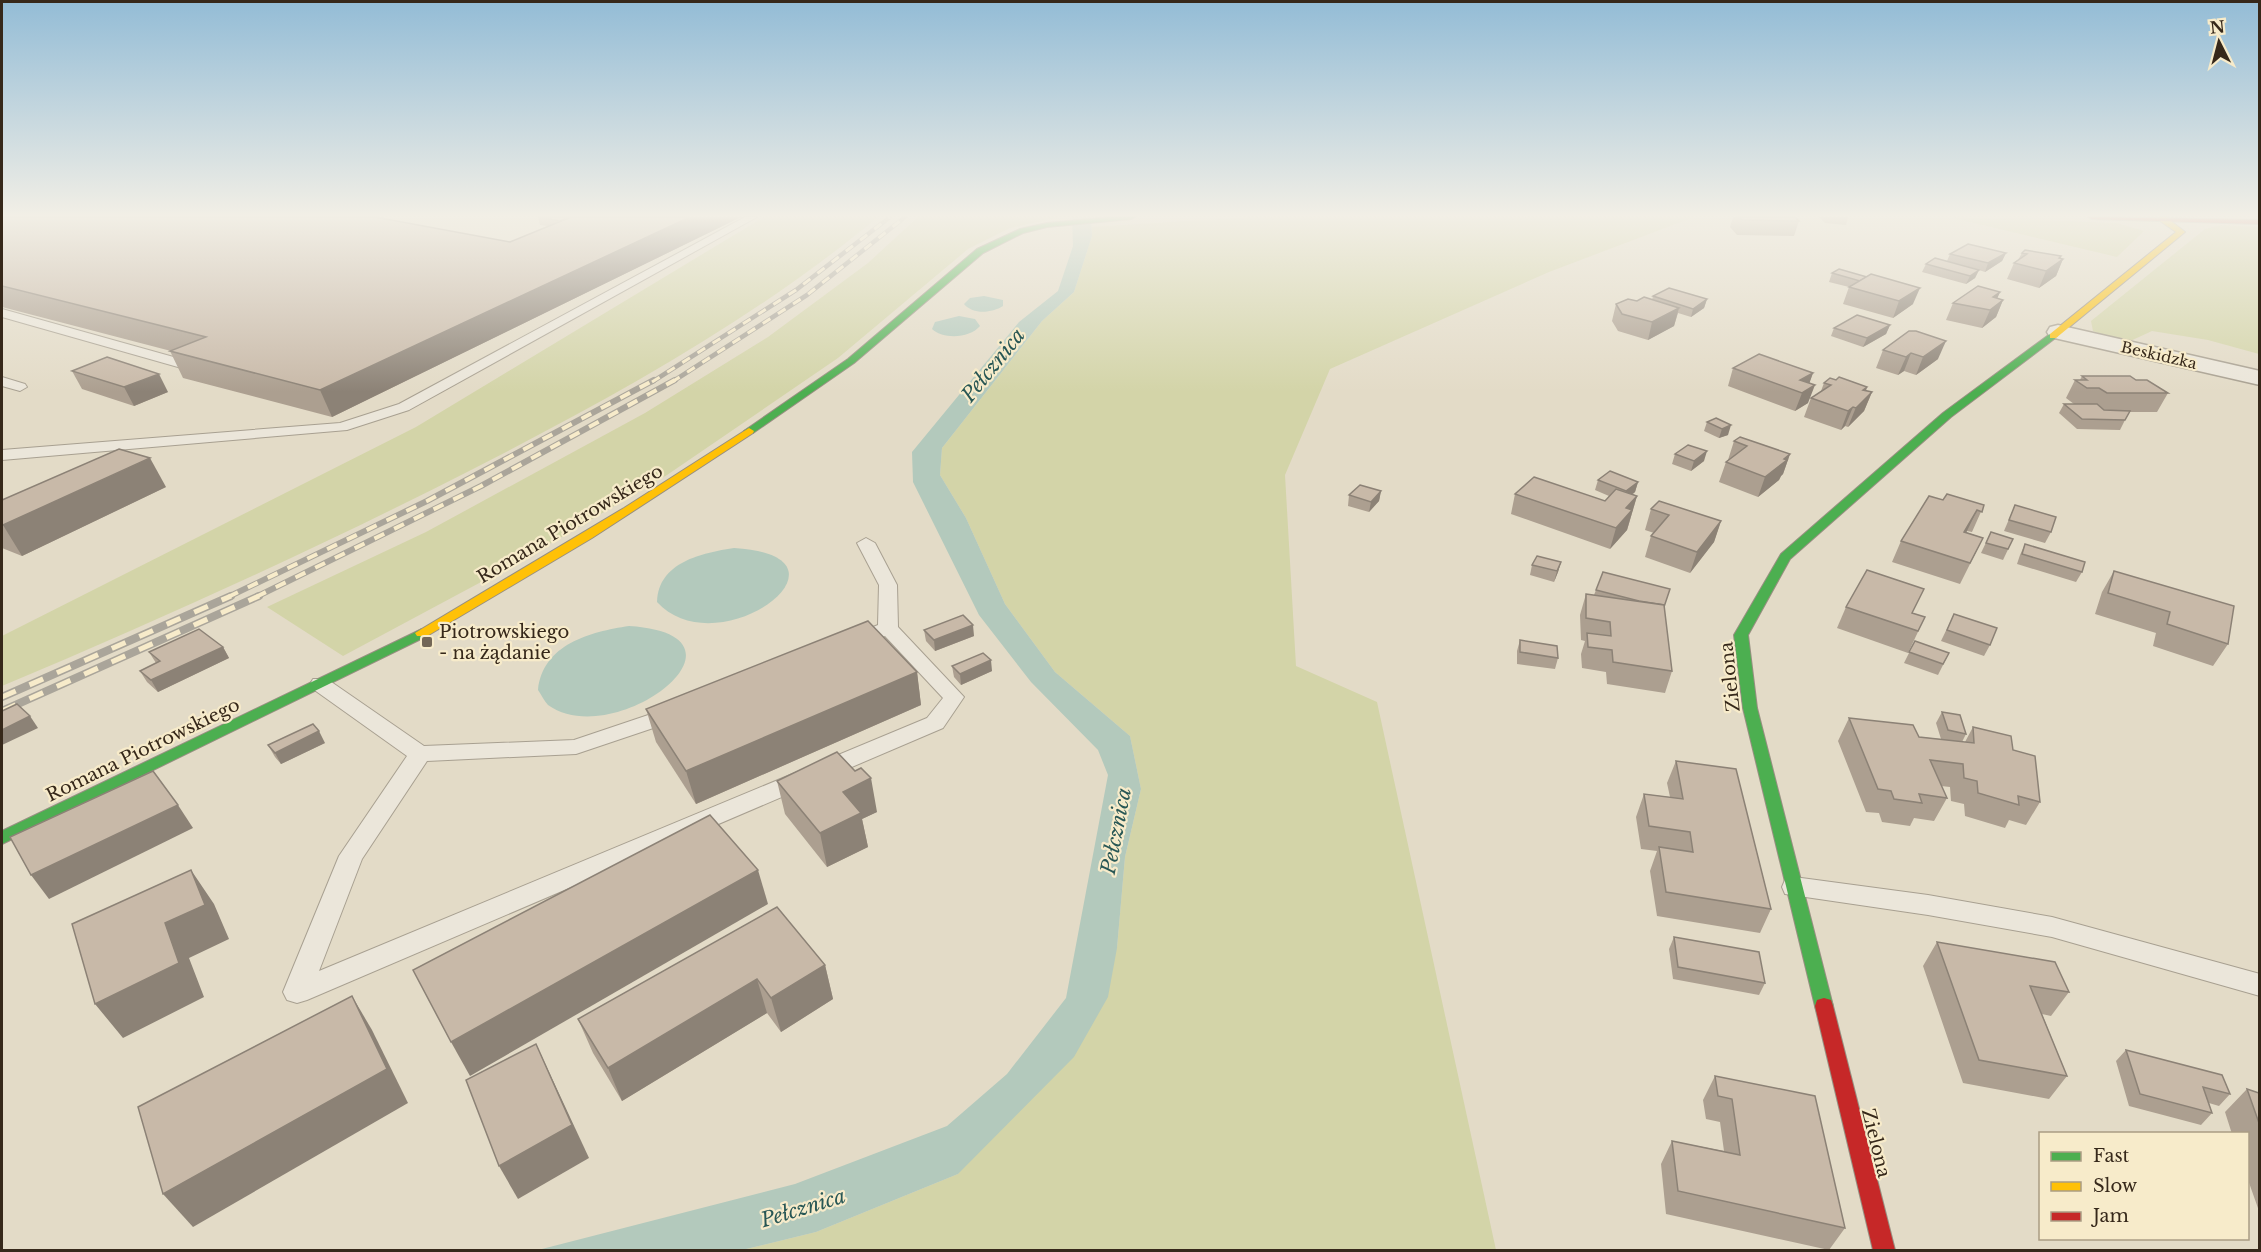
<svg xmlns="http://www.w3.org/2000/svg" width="2261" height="1252" font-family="'Libre Baskerville',serif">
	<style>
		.green { fill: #d3d4a8 }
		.water { fill: #b3c9bc }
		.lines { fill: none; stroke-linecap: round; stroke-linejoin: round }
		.lane-casing { stroke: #a8a091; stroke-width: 2 }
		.street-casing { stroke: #a8a091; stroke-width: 3 }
		.fast-casing { stroke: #978f81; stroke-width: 2 }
		.slow-casing { stroke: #978f81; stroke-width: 2 }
		.jam-casing { stroke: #978f81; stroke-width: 2 }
		.lane { fill: #ebe6da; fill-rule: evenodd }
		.street { fill: #ebe6da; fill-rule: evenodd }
		.fast { fill: #4caf50; fill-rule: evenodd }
		.slow { fill: #ffc107; fill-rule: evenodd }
		.jam { fill: #c62828; fill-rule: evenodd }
		.rail-far2-casing { stroke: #aaa59a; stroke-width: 4.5 }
		.rail-far1-casing { stroke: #aaa59a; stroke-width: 6 }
		.rail-casing { stroke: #aaa59a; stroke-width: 8 }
		.rail-far2 { stroke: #f7ebca; stroke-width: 3; stroke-dasharray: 9; stroke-linecap: butt }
		.rail-far1 { stroke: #f7ebca; stroke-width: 4; stroke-dasharray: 11; stroke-linecap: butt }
		.rail { stroke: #f7ebca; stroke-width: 5; stroke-dasharray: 15; stroke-linecap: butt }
		.wall { fill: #ac9f90 }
		.shaded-wall { fill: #8c8276 }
		.building { fill: #c8b9a8; stroke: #8c8276; stroke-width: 1.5 }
		.poi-dot { fill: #736757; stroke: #f7ebca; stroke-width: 2 }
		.labels { text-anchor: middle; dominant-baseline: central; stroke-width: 4.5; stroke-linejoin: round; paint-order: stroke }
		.far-street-label { font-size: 15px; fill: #36281a; stroke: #f7ebca }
		.street-label { font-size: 18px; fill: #36281a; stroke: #f7ebca }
		.poi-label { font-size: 18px; fill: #36281a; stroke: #f7ebca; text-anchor: start }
		.water-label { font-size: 20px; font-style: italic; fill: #285755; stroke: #f7ebca }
	</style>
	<rect width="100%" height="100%" fill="#e3dbc7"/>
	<!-- green -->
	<g class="green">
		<path d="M764,217h114c-123,102 -261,178 -403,251 -155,79 -313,151 -473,218v-50l414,-209z"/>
		<path d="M918,217h141l-49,11 -42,21 -130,109 -171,117 -143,84 -181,97 -76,-49 159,-75 219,-119 123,-76 100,-74z"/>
		<path d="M1250,217h444l-145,55 -219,97 -45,106 11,191 81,36 119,548h-754l74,-18 142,-58 159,-226 8,-91 16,-68 -11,-53 -75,-64 -50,-68 -39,-86 -26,-43 2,-27 100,-127 32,-29 18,-56v-9z"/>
		<path d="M1949,217l168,6 27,8 -27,26z"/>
		<path d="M2221,225l38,2v127l-51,-14 -56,-9 -26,12 -33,-12 -2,-10 114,-92z"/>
	</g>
	<!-- water -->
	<g class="water">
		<path d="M1072,217h19l1,19 -18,56 -32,29 -100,127 -2,27 26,43 39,86 50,68 75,64 11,53 -16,68 -8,91 -9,49 -34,60 -116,117 -142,58 -74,18h-204l257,-66 152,-58 60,-52 59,-76 42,-223 -10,-25 -67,-68 -52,-67 -66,-133 -1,-30 107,-130 39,-31 15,-45z"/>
		<path d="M984,296l19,4v6c-11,7 -30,9 -39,-2l6,-6z"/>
		<path d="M959,316l16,3 5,7c-10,12 -36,14 -48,3l3,-7z"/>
		<path d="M734,548c136,8 -16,121 -77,54 1,-40 45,-49 77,-54z"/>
		<path d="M629,626c140,9 -14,127 -81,79 -4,-4 -7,-11 -10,-15 5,-46 52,-58 91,-64z"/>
	</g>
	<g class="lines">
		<defs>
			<g id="lane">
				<path d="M745,217h12l-348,193 -62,20 -345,30v-10l338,-27 59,-19z"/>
				<path d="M2,309l193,54 2,3 -7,4 -5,-1 -183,-52z"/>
				<path d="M2,377l23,7 2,3 -7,4 -18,-5z"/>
				<path d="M866,538l9,5 22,42 1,42 66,70 -21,31 -636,272 -10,3 -10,-3 -4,-8 56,-136 68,-100 -94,-67 -3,-5 3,-5h14l97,67 150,-6 101,-34 8,2 3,5 -3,5 -107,36 -149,7 -65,98 -43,112 608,-253 16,-20 -58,-62 -25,10h-14l-3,-4 3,-4 32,-13 1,-40 -22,-42z"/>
				<path d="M1794,877l134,18 124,22 208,57v22l-208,-59 -124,-22 -143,-21 -3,-7 3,-7z"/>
			</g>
			<path id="street" d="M2058,325l202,46v14l-210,-48 -3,-5 3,-5z"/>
			<g id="fast">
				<path d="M1111,217h24l-4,2 -84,8 -24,6 -40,20 -129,110 -101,70h-8l-1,-2 104,-72 129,-110 43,-20 27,-6z"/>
				<path d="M2050,334l8,2 -107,81 -161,142 -42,76 9,73 76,298 -2,6 -7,2 -7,-2 -2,-6 -72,-298 -9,-73 47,-81 162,-141z"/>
				<path d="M422,629l7,4 -2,3 -425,208v-13z"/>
			</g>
			<g id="slow">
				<path d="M2160,217h6l19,15 -129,106h-6v-4l126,-102 -16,-11z"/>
				<path d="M749,428l5,3 -1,2 -161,105 -165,98h-10l-2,-3 209,-125z"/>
			</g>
			<g id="jam">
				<path d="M2088,217l172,3v4l-168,-5z"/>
				<path d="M1824,998l7,2 2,6 62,244h-22l-58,-244 2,-6z"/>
			</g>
		</defs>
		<!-- lane casing -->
		<use href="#lane" class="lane-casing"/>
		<!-- street casing -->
		<use href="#street" class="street-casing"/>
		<!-- fast casing -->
		<use href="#fast" class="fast-casing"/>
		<!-- slow casing -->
		<use href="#slow" class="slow-casing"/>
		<!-- jam casing -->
		<use href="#jam" class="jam-casing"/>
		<!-- lane -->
		<use href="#lane" class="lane"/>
		<!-- street -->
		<use href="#street" class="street"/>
		<!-- fast -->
		<use href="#fast" class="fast"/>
		<!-- slow -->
		<use href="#slow" class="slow"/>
		<!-- jam -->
		<use href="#jam" class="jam"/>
		<defs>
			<g id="rail-far2">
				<path d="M652,382l144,-92 94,-73"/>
				<path d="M672,382l135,-87 98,-78"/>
			</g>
			<g id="rail-far1">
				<path d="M228,597l199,-96 227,-121"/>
				<path d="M256,597l225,-111 194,-106"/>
			</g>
			<g id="rail">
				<path d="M2,697l229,-101"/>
				<path d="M2,711l257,-115"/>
			</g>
		</defs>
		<!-- rail-far2 casing -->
		<use href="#rail-far2" class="rail-far2-casing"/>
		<!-- rail-far1 casing -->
		<use href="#rail-far1" class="rail-far1-casing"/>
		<!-- rail casing -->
		<use href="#rail" class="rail-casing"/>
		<!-- rail-far2 -->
		<use href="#rail-far2" class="rail-far2"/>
		<!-- rail-far1 -->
		<use href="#rail-far1" class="rail-far1"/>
		<!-- rail -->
		<use href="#rail" class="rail"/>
	</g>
	<!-- wall -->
	<g class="wall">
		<path d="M2,217l508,25 38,-16 -8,-1 -2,-8h203l-409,200 -149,-39 -13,-27h1l-169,-44z"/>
		<path d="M1733,217h62l4,4 -5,15 -57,-1 -7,-8z"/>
		<path d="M1819,217h29l-2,8 -21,-2z"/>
		<path d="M2006,253l-4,8 -17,11 -6,-2 -4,8 -9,6 -44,-12 4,-8 21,-3 3,-7z"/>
		<path d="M2022,253l39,3 -1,3h3l-7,17 -17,12 -32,-9 7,-16 4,-3z"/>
		<path d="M1839,269l74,35 -20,14 -50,-14 6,-17 -20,-5 3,-9z"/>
		<path d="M2000,292l-3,6 6,2 -7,17 -14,11 -36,-8 7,-17z"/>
		<path d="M1653,296l54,3 -3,9 -13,9 -13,-4 -4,13 -26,14 -30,-9 -6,-10 4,-17 36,-4z"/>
		<path d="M1890,325l-4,9 -23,13 -32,-11 3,-8z"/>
		<path d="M1909,331l29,28 -22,16 -12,-4 -6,4 -22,-7 7,-18z"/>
		<path d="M1733,368l80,5 -4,10 -1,20 -13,8 -67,-25z"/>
		<path d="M72,371l96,21 -34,14 -52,-17z"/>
		<path d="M2082,376l54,4 32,13 -11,19h-28l-9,18 -43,-1 -18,-16 5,-9h10l-8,-6 9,-18h5z"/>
		<path d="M1824,383l43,4 -1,4 6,1 -8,19 -16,16 -3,-1 -4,4 -37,-13 7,-19 10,-7z"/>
		<path d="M1716,418l12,17 -9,3 -15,-7 3,-9z"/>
		<path d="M1734,441l56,13 -7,20 -2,2 -2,4 -21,17 -39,-15 7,-20 2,-2z"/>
		<path d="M1675,454l29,7 -13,10 -19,-7z"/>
		<path d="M1598,480l40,2 -3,10 -2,2 4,2 -10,34 -17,19 -99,-35 4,-20 90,7 4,-5 -14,-6z"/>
		<path d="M166,487l-144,69 -20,-8v-48z"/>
		<path d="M1381,491l-2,10 -10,11 -21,-6 1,-11z"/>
		<path d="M1943,500l41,5 -12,27 -5,-1 -1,1 17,6 -23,46 -68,-22 9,-21z"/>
		<path d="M2015,505l36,27 -6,11 -41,-12z"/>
		<path d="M1651,509l70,12 -7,21 -24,31 -45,-16 6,-21 3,-3 -9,-3z"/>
		<path d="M1991,532l22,7 -10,21 -22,-7z"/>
		<path d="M2025,544l57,28 -6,10 -59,-18 3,-9z"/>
		<path d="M1561,562l-3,10 -4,10 -24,-7 2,-10z"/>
		<path d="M2114,571l114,73 -15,22 -60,-20 3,-13 -61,-19 7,-22z"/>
		<path d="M1596,590l68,17 8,64 -7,22 -58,-9 -1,-12 -24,-4 -1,-14 4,-13 -4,-1 -1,-25 6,-21 8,1z"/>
		<path d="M1846,607l66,6 13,4 -17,36 -71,-25z"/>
		<path d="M1954,614l36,31 -6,11 -43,-15z"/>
		<path d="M924,630l50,6 -39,15 -9,-10z"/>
		<path d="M1520,640l38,18 -3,11 -38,-5v-13z"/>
		<path d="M1915,641l34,12 -11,22 -34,-12z"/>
		<path d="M223,647l6,11 -71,34 -11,-10 -7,-11 16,-8 -7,-11z"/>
		<path d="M952,666l40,5 -31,14 -7,-8z"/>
		<path d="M917,672l4,33 -225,99 -40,-62 -10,-33z"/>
		<path d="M1942,712l24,22 -4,8h3l8,-15 40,23 27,52 -14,23 -17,-5 -4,8 -40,-12 -1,-12 -13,-3 -1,-14 -9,-1 6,12 -13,23 -20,-3 -4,8 -28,-4 -3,-9 -13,-1 -28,-71 11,-23 70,19 22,2 -5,-16z"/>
		<path d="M325,743l-44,21 -6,-7 -7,-12z"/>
		<path d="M1676,761l95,148 -11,24 -103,-17 -7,-45 7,-20 -16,-2 -5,-32 8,-23 26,3 -3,-14z"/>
		<path d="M777,781l100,31 -15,7 6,28 -41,20 -42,-53z"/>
		<path d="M1674,937l91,46 -6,12 -86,-16 -4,-30z"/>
		<path d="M1937,942l132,50 -18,24 -9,-2 25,62 -18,23 -86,-16 -40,-117z"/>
		<path d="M825,965l8,34 -52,33 -14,-19 -145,88 -29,-48 -15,-34z"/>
		<path d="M2126,1050l104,44 -11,12 -10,-3 3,10 -11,12 -72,-19 -13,-45z"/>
		<path d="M1715,1076l130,152 -16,22 -163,-36 -5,-50 11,-23 52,10 -4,-29 -14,-3 -3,-19z"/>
		<path d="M2247,1089l12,4v118l-12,-34v-43h-15l-7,-22z"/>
	</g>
	<!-- shaded-wall -->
	<g class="shaded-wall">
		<path d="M690,217h51l-409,200 -12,-27z"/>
		<path d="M2006,253l-4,8 -17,11 3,-9z"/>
		<path d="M2061,256l-3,7 5,-4 -7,17 -17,12 7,-17z"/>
		<path d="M1979,270l-4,8 -9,6 4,-8z"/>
		<path d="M1920,288l-7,16 -20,14 6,-17z"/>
		<path d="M2000,292l-7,16 10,-8 -7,17 -14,11 8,-18 3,-13z"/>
		<path d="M1707,299l-3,9 -13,9 2,-8z"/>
		<path d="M1679,308l-5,18 -26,14 4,-18z"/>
		<path d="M1890,325l-4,9 -23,13 4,-9z"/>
		<path d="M1946,341l-8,18 -22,16 7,-18z"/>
		<path d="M1911,353l-7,18 -6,4 8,-18z"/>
		<path d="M1813,373l-6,17 8,-5 -7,18 -13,8 7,-18 -2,-13z"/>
		<path d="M159,374l9,18 -34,14 -10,-19z"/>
		<path d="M1867,387l-6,16 11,-11 -8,19 -16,16 15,-37z"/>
		<path d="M1853,407l-8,19 -4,4 7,-19z"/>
		<path d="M1731,425l-3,10 -9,3 3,-9z"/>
		<path d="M1707,451l-3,10 -13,10 3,-10z"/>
		<path d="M1790,454l-7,20 -2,2 -2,4 -21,17 7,-20z"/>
		<path d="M150,458l16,29 -144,69 -19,-31z"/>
		<path d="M1638,482l-3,10 -12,9 3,-10z"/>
		<path d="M1381,491l-2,10 -10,11 2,-10z"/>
		<path d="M1637,496l-10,34 -17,19 6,-21 10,-20z"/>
		<path d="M1977,510l-10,21 -12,22 9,-21z"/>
		<path d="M1721,521l-7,21 -24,31 7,-21z"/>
		<path d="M1561,562l-3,10 -4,10 3,-11z"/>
		<path d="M973,625l1,11 -39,15 -1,-11z"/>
		<path d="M223,647l6,11 -71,34 -7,-12z"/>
		<path d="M991,660l1,11 -31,14 -1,-11z"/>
		<path d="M917,672l4,33 -225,99 -10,-33z"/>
		<path d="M30,716l8,12 -36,17v-15z"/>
		<path d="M319,731l6,12 -44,21 -6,-11z"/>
		<path d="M871,778l6,34 -15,7 6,28 -41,20 -7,-34 23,-41z"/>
		<path d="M178,805l15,23 -144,71 -18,-24z"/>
		<path d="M191,870l23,34 15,35 -40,19 15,39 -81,41 -28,-34 70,-81z"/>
		<path d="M758,870l10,34 -298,172 -19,-34z"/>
		<path d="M825,965l8,34 -52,33 -10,-34z"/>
		<path d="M757,979l10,34 -145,88 -14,-33z"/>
		<path d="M352,996l20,34 36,73 -215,124 -30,-33z"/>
		<path d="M536,1044l53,114 -71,41 -19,-33z"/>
	</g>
	<!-- building -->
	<g class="building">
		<path d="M2,217h373l135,25 61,-25h119l-370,173 -150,-39 36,-14 -204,-51z"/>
		<path d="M538,217h33l-11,4z"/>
		<path d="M1739,217h56l4,4 -57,-1z"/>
		<path d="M1968,244l38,9 -18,10 -38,-9z"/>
		<path d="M2025,250l36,6 -2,2 4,1 -17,12 -32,-8 13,-9 -5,-1z"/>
		<path d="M1935,258l44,12 -9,6 -44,-12z"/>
		<path d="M1839,269l28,8 -7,4 -28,-8z"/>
		<path d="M1871,274l49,14 -21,13 -50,-14z"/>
		<path d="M1978,286l22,6 -7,5 10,3 -13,10 -37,-7z"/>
		<path d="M1669,288l38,11 -14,10 -40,-13z"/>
		<path d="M1644,297l35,11 -27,14 -30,-8 -6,-10 12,-5 9,2z"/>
		<path d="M1857,315l33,10 -23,13 -33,-10z"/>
		<path d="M1909,331h7l30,10 -23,16 -12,-4 -5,4 -23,-7z"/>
		<path d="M1759,354l54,19 -13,7 15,5 -13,8 -69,-25z"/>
		<path d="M107,357l52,17 -35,13 -52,-16z"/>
		<path d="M2082,376h48l6,4h11l21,13h-61l-8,-5h-12l-12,-8h12z"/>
		<path d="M1839,377l28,10 -4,3 9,2 -16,16 -3,-1 -5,4 -37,-13 20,-13 -7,-2 6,-5 6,2z"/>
		<path d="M2064,404h33l7,6 26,1 -5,9 -43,-1z"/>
		<path d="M1716,418l15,7 -9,4 -15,-7z"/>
		<path d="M1740,437l50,17 -6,5 3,1 -22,17 -39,-15 21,-16 -13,-5z"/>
		<path d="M1688,445l19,6 -13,10 -19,-7z"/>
		<path d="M119,449l31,9 -147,67h-1v-25z"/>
		<path d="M1610,471l28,11 -12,9 -28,-11z"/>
		<path d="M1534,477l71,24 11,-12 21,7 -11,12 6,2 -16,18 -101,-34z"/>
		<path d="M1360,485l21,6 -10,11 -22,-7z"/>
		<path d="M1947,494l37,11 -2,7 -5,-2 -13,22 19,6 -13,25 -69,-22 28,-45 14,4z"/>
		<path d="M1659,501l62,20 -24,31 -46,-16 18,-21 -18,-6z"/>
		<path d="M2015,505l41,12 -5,15 -42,-12z"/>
		<path d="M1991,532l22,7 -5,10 -22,-6z"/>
		<path d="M2025,544l60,18 -3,10 -60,-18z"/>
		<path d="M1537,556l24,6 -4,9 -25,-6z"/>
		<path d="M1867,570l57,19 -12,24 13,4 -7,14 -72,-24z"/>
		<path d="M2114,571l120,35 -6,38 -61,-20 3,-12 -62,-19z"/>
		<path d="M1603,572l67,17 -6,18v-2l-25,-4 -43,-11z"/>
		<path d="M1586,594l78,11 8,66 -59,-9 -1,-12 -24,-3 -1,-14 24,3 -1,-14 -24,-4z"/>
		<path d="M1954,614l43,14 -7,17 -43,-15z"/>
		<path d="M963,615l10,10 -39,15 -10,-10z"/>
		<path d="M868,621l49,51 -231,99 -40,-62z"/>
		<path d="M199,629l24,18 -72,33 -11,-9 20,-10 -11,-9z"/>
		<path d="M1520,640l37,6 1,12 -38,-6z"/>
		<path d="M1915,641l34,12 -6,11 -34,-12z"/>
		<path d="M983,653l8,7 -31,14 -8,-8z"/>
		<path d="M17,704l13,12 -28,14v-19z"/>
		<path d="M1942,712l18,3 6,19 -18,-4z"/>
		<path d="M1849,718l64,7 6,12 55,6 -1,-16 38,9 2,14 22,6 5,46 -22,-6 1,9 -41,-12 -1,-12 -13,-3 -1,-14 -33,-4 17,38 -28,-4 3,9 -28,-4 -3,-8 -13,-2z"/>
		<path d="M313,724l6,7 -44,22 -7,-8z"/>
		<path d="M837,752l18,19 6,-3 10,10 -28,14 18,21 -41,20 -43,-52z"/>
		<path d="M1676,761l60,8 35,140 -105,-17 -7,-45 34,5 -3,-20 -41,-6 -5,-32 39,5z"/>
		<path d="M153,771l25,34 -147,70 -21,-38z"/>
		<path d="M710,815l48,55 -307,172 -38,-72z"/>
		<path d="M191,870l14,35 -40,18 14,40 -84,41 -23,-80z"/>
		<path d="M777,907l48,58 -54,33 -14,-19 -149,89 -30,-49z"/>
		<path d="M1674,937l85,15 6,31 -87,-16z"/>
		<path d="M1937,942l118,20 14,30 -39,-6 37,90 -88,-16z"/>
		<path d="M352,996l35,73 -224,125 -25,-87z"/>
		<path d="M536,1044l36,81 -73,41 -33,-86z"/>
		<path d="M2126,1050l96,25 8,19 -27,-7 9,26 -72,-19z"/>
		<path d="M1715,1076l100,20 30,132 -167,-37 -6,-50 68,14 -8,-56 -14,-3z"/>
		<path d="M2247,1089l12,4v30z"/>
	</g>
	<!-- sky -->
	<linearGradient id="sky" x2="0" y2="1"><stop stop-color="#93bcd6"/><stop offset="0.55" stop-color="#f2efe6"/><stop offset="1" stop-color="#f2efe6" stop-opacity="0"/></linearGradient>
	<rect width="2261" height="392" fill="url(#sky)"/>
	<!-- markers -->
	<rect class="poi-dot" x="421" y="636" width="12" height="12" rx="3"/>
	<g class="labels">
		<!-- far-street labels -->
		<g class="far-street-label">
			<text transform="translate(2159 355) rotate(13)">Beskidzka</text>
		</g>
		<!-- street labels -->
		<g class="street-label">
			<text transform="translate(570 524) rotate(-31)">Romana Piotrowskiego</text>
			<text transform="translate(1730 677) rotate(-96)">Zielona</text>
			<text transform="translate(143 750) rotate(-26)">Romana Piotrowskiego</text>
			<text transform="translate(1876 1143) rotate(76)">Zielona</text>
		</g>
		<!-- poi labels -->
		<g class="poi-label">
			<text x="439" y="632">Piotrowskiego<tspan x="439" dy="21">- na żądanie</tspan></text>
		</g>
		<!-- water labels -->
		<g class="water-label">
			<text transform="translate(993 365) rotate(-51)">Pełcznica</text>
			<text transform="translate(1116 831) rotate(-79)">Pełcznica</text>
			<text transform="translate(803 1208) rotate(-17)">Pełcznica</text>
		</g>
	</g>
	<!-- border -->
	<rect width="2261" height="1252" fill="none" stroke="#36281a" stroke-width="6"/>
	<!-- legend -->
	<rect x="2039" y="1132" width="210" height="108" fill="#f7ebca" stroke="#aa9d84" stroke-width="1.5"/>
	<rect x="2051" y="1152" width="30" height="9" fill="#4caf50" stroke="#aa9d84" stroke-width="1.5"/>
	<text x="2093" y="1162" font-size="18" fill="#36281a">Fast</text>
	<rect x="2051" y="1182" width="30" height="9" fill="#ffc107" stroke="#aa9d84" stroke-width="1.5"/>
	<text x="2093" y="1192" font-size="18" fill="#36281a">Slow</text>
	<rect x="2051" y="1212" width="30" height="9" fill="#c62828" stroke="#aa9d84" stroke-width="1.5"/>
	<text x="2093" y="1222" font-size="18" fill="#36281a">Jam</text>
	<!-- north arrow -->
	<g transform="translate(2219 42) rotate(354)" stroke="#f7ebca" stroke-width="4.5" paint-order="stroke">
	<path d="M0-4.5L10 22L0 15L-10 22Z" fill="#36281a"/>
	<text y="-9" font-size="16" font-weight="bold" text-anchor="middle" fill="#36281a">N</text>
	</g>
</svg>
